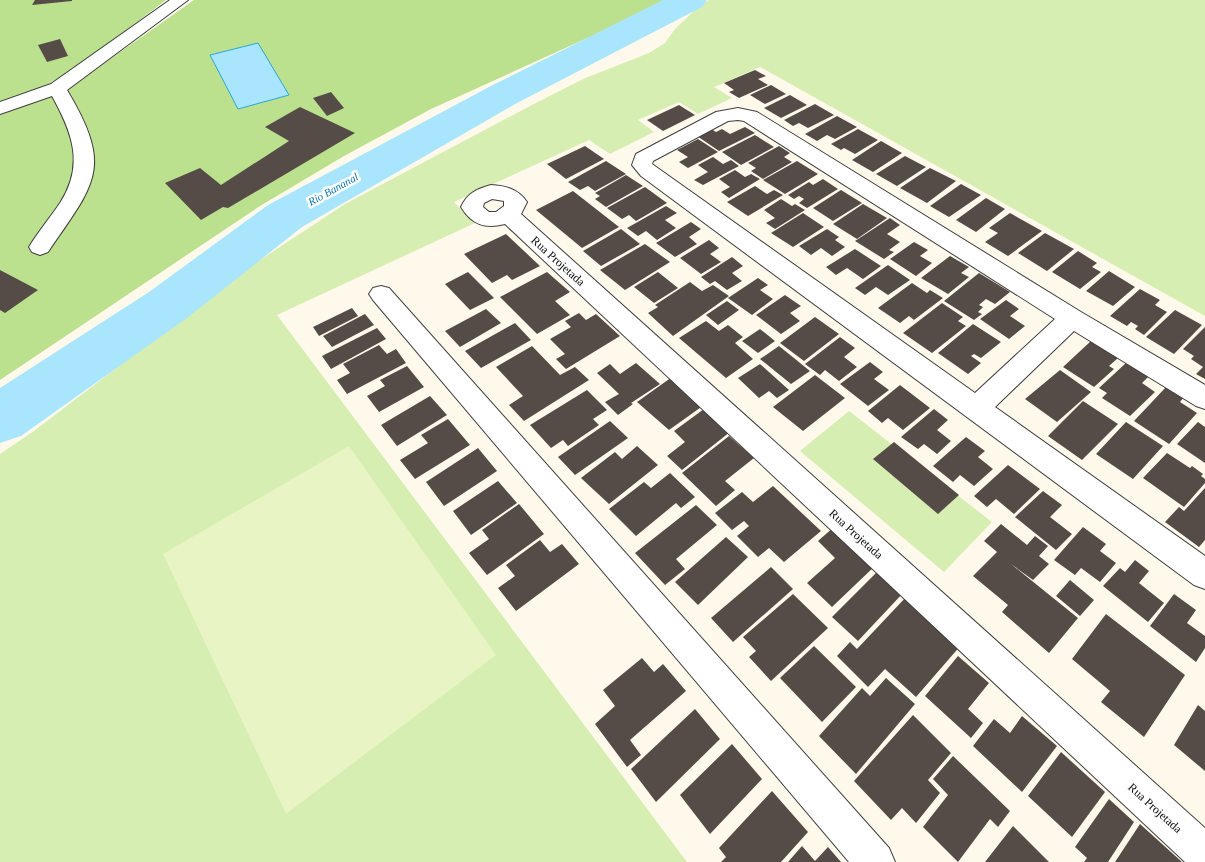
<svg xmlns="http://www.w3.org/2000/svg" width="1205" height="862" font-family="'Times New Roman',serif">
	<style>
		.green { fill: #d6eeb1 }
		.forest { fill: #bbe08e }
		.pitch { fill: #e8f4c3 }
		.water { fill: #a9e6fd; stroke: #28a6dc }
		.lines { fill: none; stroke-linecap: round; stroke-linejoin: round }
		.river { fill: #a9e6fd; fill-rule: evenodd }
		.building { fill: #564c47 }
		.minor-casing { stroke: #3f3f3f; stroke-width: 2 }
		.minor { fill: #fff; fill-rule: evenodd }
		.labels { text-anchor: middle; dominant-baseline: central; stroke-width: 5; stroke-linejoin: round; paint-order: stroke }
		.far-water-label { font-size: 11px; font-style: italic; fill: #0874ab; stroke: #fff }
		.street-label { font-size: 12px; fill: #0c0c0c; stroke: #fff }
	</style>
	<rect width="100%" height="100%" fill="#fff9eb"/>
	<!-- green -->
	<g class="green">
		<path d="M709,0h496v316l-445,-249 -46,20 18,11 -34,16 -19,-12 -41,18 16,12 -44,22 -21,-14 -135,62 21,21 -198,92 410,547h-687v-408l34,-23 208,-159 103,-68 185,-98 53,-27 66,-26 16,-10 10,-14 23,-22z"/>
		<path d="M849,411l143,111 -48,50 -144,-121z"/>
	</g>
	<!-- forest -->
	<g class="forest">
		<path d="M0,0h166l-93,70 -23,13 -50,21z"/>
		<path d="M194,0h471l-60,30 -174,79 -87,47 -84,50 -260,174v-265l72,-29z"/>
	</g>
	<!-- pitch -->
	<path class="pitch" d="M349,446l147,209 -210,159 -123,-260z"/>
	<!-- water -->
	<path class="water" d="M258,43l31,52 -51,14 -28,-54z"/>
	<g class="lines">
		<!-- river -->
		<path class="river" d="M663,0h44l-5,7 -185,96 -215,124 -115,91 -166,118 -21,7v-55l149,-96 119,-87 221,-118z"/>
	</g>
	<!-- building -->
	<g class="building">
		<path d="M35,0h37v1l-40,4z"/>
		<path d="M60,39l8,17 -21,6 -9,-17z"/>
		<path d="M755,70l11,6 -8,3 10,6 -29,13 -10,-6 5,-2 -10,-7z"/>
		<path d="M771,85l15,9 -21,10 -15,-9z"/>
		<path d="M331,92l13,16 -17,8 -14,-18z"/>
		<path d="M790,95l17,10 -26,13 -17,-10z"/>
		<path d="M815,104l19,11 -26,13 -9,-5 -6,3 -9,-6z"/>
		<path d="M679,105l16,10 -32,16 -16,-11z"/>
		<path d="M300,107l55,26 -127,75 -5,-1 -22,13 -36,-37 35,-15 21,17 68,-44 -24,-14z"/>
		<path d="M837,116l20,11 -22,12 -8,-4 -10,6 -12,-7z"/>
		<path d="M745,127l10,6 -36,18 -22,-15 14,-7 5,3 6,-3 8,5z"/>
		<path d="M858,129l20,11 -23,14 -11,-6 -3,2 -10,-6z"/>
		<path d="M755,135l19,12 -33,18 -19,-13z"/>
		<path d="M698,139l20,13 -30,16 -9,-6 9,-5 -11,-7z"/>
		<path d="M881,141l21,12 -29,19 -21,-12z"/>
		<path d="M585,146l19,13 -38,20 -19,-15z"/>
		<path d="M779,146l11,7 -6,4 8,5 -29,17 -12,-8 5,-3 -8,-5z"/>
		<path d="M905,156l21,11 -29,19 -21,-12z"/>
		<path d="M713,157l10,7 8,-4 8,6 -36,19 -9,-5 14,-8 -10,-7z"/>
		<path d="M606,161l20,13 -31,17 -7,-5 -8,4 -12,-8z"/>
		<path d="M797,161l21,13 -33,20 -22,-14z"/>
		<path d="M930,168l26,13 -29,22 -27,-15z"/>
		<path d="M735,170l10,7 6,-3 9,5 -31,19 -8,-6 9,-5 -11,-8z"/>
		<path d="M626,175l17,11 -37,21 -11,-8 5,-3 -5,-3z"/>
		<path d="M823,179l15,10 -31,19 -8,-5 5,-4 -5,-3 -5,3 -6,-4 21,-13 4,3z"/>
		<path d="M961,184l20,11 -32,22 -19,-11z"/>
		<path d="M755,186l12,8 7,-4 9,5 -35,21 -21,-14z"/>
		<path d="M645,187l22,16 -31,18 -7,-6 -7,4 -15,-11z"/>
		<path d="M841,190l21,13 -29,18 -20,-13z"/>
		<path d="M573,191l46,36 -37,21 -46,-38z"/>
		<path d="M986,198l19,11 -29,23 -20,-12z"/>
		<path d="M781,199l11,7 3,-2 10,6 -30,19 -9,-6 9,-5 -11,-8z"/>
		<path d="M863,204l24,14 -30,21 -24,-15z"/>
		<path d="M666,206l11,7 -12,7 11,8 -19,12 -11,-9 -8,5 -11,-8z"/>
		<path d="M803,213l21,14 -31,20 -22,-14z"/>
		<path d="M1010,213l32,18 -34,25 -23,-14 13,-9 -9,-5z"/>
		<path d="M890,218l10,7 -13,9 13,8 -11,8 5,2 -10,7 -29,-18z"/>
		<path d="M691,222l10,7 -12,8 8,7 -22,13 -19,-14z"/>
		<path d="M621,229l19,15 -39,22 -18,-15z"/>
		<path d="M827,229l12,8 -4,3 10,7 -13,9 -11,-8 -10,7 -12,-9z"/>
		<path d="M1045,233l29,16 -27,22 -29,-18z"/>
		<path d="M506,234l34,32 -28,14 -5,-5 -15,8 -28,-29z"/>
		<path d="M709,240l10,8 -9,6 11,8 -20,12 -21,-16z"/>
		<path d="M914,242l14,8 -8,6 12,7 -16,13 -26,-17z"/>
		<path d="M645,244l25,18 -45,28 -25,-20z"/>
		<path d="M855,249l26,17 -18,13 -16,-11 -11,7 -10,-8z"/>
		<path d="M1078,251l19,12 -5,4 9,5 -21,17 -28,-17z"/>
		<path d="M950,256l19,11 -8,6 8,4 -21,17 -27,-16z"/>
		<path d="M732,257l11,9 -11,7 10,8 -15,9 -12,-9 -5,3 -9,-7z"/>
		<path d="M888,265l22,15 -22,15 -12,-8 -11,8 -10,-7z"/>
		<path d="M0,270l38,20 -33,23 -5,-3z"/>
		<path d="M1109,271l26,16 -22,19 -27,-15z"/>
		<path d="M468,272l26,26 -24,12 -25,-26z"/>
		<path d="M547,272l23,20 -15,9 15,14 -33,19 -37,-37z"/>
		<path d="M658,272l20,16 -24,15 -20,-16z"/>
		<path d="M979,273l31,19 -15,12 -9,-5 -7,6 4,2 -5,5 4,2 -8,6 -30,-19z"/>
		<path d="M758,278l10,7 -8,5 13,9 -21,16 -24,-17z"/>
		<path d="M690,282l12,9 11,-6 16,11 -56,40 -25,-23 10,-6 -3,-2z"/>
		<path d="M912,283l15,10 3,-3 13,8 -29,22 -5,-4 -9,7 -22,-15z"/>
		<path d="M1140,289l20,11 -5,5 12,7 -23,23 -9,-6 3,-3 -7,-4 -4,4 -17,-10z"/>
		<path d="M785,295l16,11 -11,7 10,8 -19,13 -25,-19z"/>
		<path d="M1006,300l13,9 -9,7 15,10 -16,13 -29,-20z"/>
		<path d="M727,301l12,9 -21,15 -12,-10z"/>
		<path d="M942,303l21,14 -5,4 8,5 -34,27 -29,-20z"/>
		<path d="M352,308l6,8 -39,20 -6,-9z"/>
		<path d="M486,309l15,14 -41,24 -15,-16z"/>
		<path d="M1175,310l27,15 -28,29 -28,-17z"/>
		<path d="M579,313l7,7 10,-6 24,22 -54,33 -10,-10 9,-5 -15,-15 21,-12 -6,-6z"/>
		<path d="M365,314l9,11 -42,22 -9,-11z"/>
		<path d="M815,317l24,17 -35,27 -24,-18z"/>
		<path d="M706,321l13,10 9,-6 15,12 -8,6 18,16 -27,19 -47,-40z"/>
		<path d="M515,323l16,17 -50,28 -16,-17z"/>
		<path d="M973,324l28,18 -20,16 -7,-4 -3,2 10,7 -13,11 -30,-21z"/>
		<path d="M1205,327v52l-9,-5 7,-7 -12,-8 3,-3 -11,-7z"/>
		<path d="M377,328l9,11 -55,30 -9,-13z"/>
		<path d="M760,329l15,12 -17,12 -16,-12z"/>
		<path d="M840,337l15,11 -11,9 13,10 -18,14 -14,-11 -5,5 -15,-11z"/>
		<path d="M1091,341l27,17 -9,8 5,3 -20,18 -31,-20z"/>
		<path d="M379,345l8,9 9,-5 10,14 -59,31 -10,-14 13,-7 -7,-9z"/>
		<path d="M532,346l28,29 15,-8 14,13 -65,41 -15,-16 14,-9 -27,-29z"/>
		<path d="M779,346l31,25 -19,13 -31,-25z"/>
		<path d="M870,362l13,10 -9,7 15,11 -21,16 -28,-22z"/>
		<path d="M1127,362l22,14 -7,7 13,9 -25,24 -28,-18 5,-5 -8,-5z"/>
		<path d="M636,363l24,21 -29,19 2,1 -15,11 -13,-13 14,-8 -22,-21 13,-9 10,10z"/>
		<path d="M760,364l29,26 -12,8 -8,-7 -10,7 -21,-20z"/>
		<path d="M407,366l17,21 -45,25 -12,-16 18,-10 -5,-6z"/>
		<path d="M1060,370l31,22 -34,30 -32,-23z"/>
		<path d="M815,375l30,23 -42,33 -30,-24z"/>
		<path d="M672,377l32,28 -35,25 -32,-28z"/>
		<path d="M900,385l30,23 -27,22 -15,-12 -6,5 -14,-12z"/>
		<path d="M1167,386l17,11 -4,5 17,11 -28,31 -35,-23z"/>
		<path d="M587,390l20,20 -14,9 6,6 -31,21 -5,-6 -12,8 -21,-23z"/>
		<path d="M430,396l17,19 -50,31 -16,-21z"/>
		<path d="M1083,401l35,23 -36,36 -34,-24z"/>
		<path d="M704,409l26,23 -48,38 -15,-14 18,-14 -11,-11z"/>
		<path d="M934,409l14,11 -11,10 14,11 -14,13 -13,-10 -6,5 -17,-12z"/>
		<path d="M448,419l22,26 -55,34 -15,-19 28,-17 -7,-8z"/>
		<path d="M610,421l18,17 -53,37 -17,-18z"/>
		<path d="M1126,422l37,24 -30,33 -37,-25z"/>
		<path d="M1198,422l7,5v36l-28,-19z"/>
		<path d="M729,436l25,22 -29,23 10,9 -19,16 -34,-33z"/>
		<path d="M966,437l19,14 -7,6 15,12 -19,17 -14,-11 -7,7 -20,-16z"/>
		<path d="M894,442l65,53 -21,19 -65,-55z"/>
		<path d="M637,446l21,19 -49,39 -28,-26 34,-26 7,7z"/>
		<path d="M478,448l19,23 -53,35 -18,-24z"/>
		<path d="M1167,453l23,15 2,-2 11,8 -2,2 4,3v4l-21,24 -41,-29z"/>
		<path d="M1008,465l32,24 -26,25 -18,-15 -9,8 -13,-11z"/>
		<path d="M670,473l25,24 -14,11 -5,-5 -40,33 -27,-27 35,-27 7,6z"/>
		<path d="M498,481l19,22 -46,32 -18,-24z"/>
		<path d="M773,486l48,45 -37,31 -15,-14 -11,9 -21,-21 12,-10 -5,-5 -12,9 -17,-17 27,-21 11,10z"/>
		<path d="M1205,488v52l-6,7 -34,-25 14,-15 5,4z"/>
		<path d="M1043,491l19,14 -12,12 22,17 -16,16 -41,-33z"/>
		<path d="M519,504l25,30 -57,41 -18,-22 20,-14 -7,-9z"/>
		<path d="M696,505l21,20 -41,34 9,10 -20,16 -30,-32z"/>
		<path d="M1001,524l26,21 8,-9 13,10 -9,10 10,8 -16,16 -22,-16 67,54 -29,35 -47,-41 6,-7 -35,-29 24,-24 -13,-11z"/>
		<path d="M835,526l42,38 -45,43 -25,-24 28,-25 -17,-17z"/>
		<path d="M1083,527l23,17 -6,7 16,12 -16,19 -19,-14 -6,7 -21,-15z"/>
		<path d="M726,537l22,20 -50,48 -23,-23z"/>
		<path d="M540,540l10,12 12,-8 17,20 -63,47 -18,-23 17,-12 -9,-11z"/>
		<path d="M1135,560l14,11 -10,12 25,20 -16,19 -45,-36 17,-18 5,4z"/>
		<path d="M771,567l22,22 -60,53 -22,-24z"/>
		<path d="M879,570l25,22 -46,49 -26,-24z"/>
		<path d="M1070,580l24,20 -14,16 -24,-20z"/>
		<path d="M793,594l35,34 -57,53 -22,-24 7,-6 -13,-14z"/>
		<path d="M1174,594l22,16 -9,13 18,13v12l-9,14 -46,-36z"/>
		<path d="M907,596l55,48 -46,53 -31,-28 -17,18 -31,-31 13,-14 7,7z"/>
		<path d="M1106,614l79,61 -41,62 -43,-35 9,-11 -38,-32z"/>
		<path d="M814,646l42,41 -34,35 -42,-44z"/>
		<path d="M958,656l31,27 -21,26 15,14 -12,15 -46,-42z"/>
		<path d="M642,658l12,14 9,-8 23,27 -56,49 11,15 -14,12 -32,-43 20,-18 -12,-16z"/>
		<path d="M886,678l29,26 -59,70 -37,-38 43,-48 8,8z"/>
		<path d="M1198,705l7,6v60l-31,-26z"/>
		<path d="M695,709l25,30 -64,63 -25,-33z"/>
		<path d="M913,715l38,38 -23,27 12,13 -24,30 -14,-15 -11,12 -37,-39z"/>
		<path d="M1022,716l35,30 -35,46 -49,-46 21,-27 16,14z"/>
		<path d="M732,744l30,35 -52,55 -30,-39z"/>
		<path d="M1061,752l44,40 -33,45 -44,-41z"/>
		<path d="M953,756l57,55 -12,16 -8,-8 -32,43 -35,-35 25,-32 -15,-16z"/>
		<path d="M772,791l36,41 -27,30h-60l5,-5 -7,-9z"/>
		<path d="M1109,799l25,23 -26,40h-24l3,-4 -12,-11z"/>
		<path d="M1140,824l42,38h-67z"/>
		<path d="M1013,826l36,36h-64z"/>
		<path d="M802,846l13,15 13,-14 13,15h-53z"/>
	</g>
	<g class="lines">
		<defs>
			<g id="minor">
				<path d="M170,0h18l-121,90c47,79 28,93 -19,162l-8,3 -8,-3 -3,-5c9,-15 21,-29 31,-44 25,-38 12,-71 -8,-107l-52,18v-12l51,-18z"/>
				<path d="M738,108l19,4 324,200 124,73v24l-9,-3 -122,-75 -79,76 210,149v33l-11,-4 -553,-409 -9,-11 4,-11 80,-42zM738,120l6,1 311,198 -80,74 -323,-229 1,-3 75,-40z"/>
				<path d="M491,185c15,1 27,4 36,17l-6,12 684,614v34h-20l-680,-638c-20,5 -33,1 -44,-17 6,-14 16,-18 30,-22zM492,199l12,2v5l-8,6h-7l-6,-5 1,-4z"/>
				<path d="M381,286l8,2 500,560 6,14h-46l-476,-562 -4,-6 4,-6z"/>
			</g>
		</defs>
		<!-- minor casing -->
		<use href="#minor" class="minor-casing"/>
		<!-- minor -->
		<use href="#minor" class="minor"/>
	</g>
	<g class="labels">
		<!-- far-water labels -->
		<g class="far-water-label">
			<text transform="translate(333 189) rotate(-29)">Rio Bananal</text>
		</g>
		<!-- street labels -->
		<g class="street-label">
			<text transform="translate(558 261) rotate(42)">Rua Projetada</text>
			<text transform="translate(856 534) rotate(42)">Rua Projetada</text>
			<text transform="translate(1155 808) rotate(42)">Rua Projetada</text>
		</g>
	</g>
</svg>
